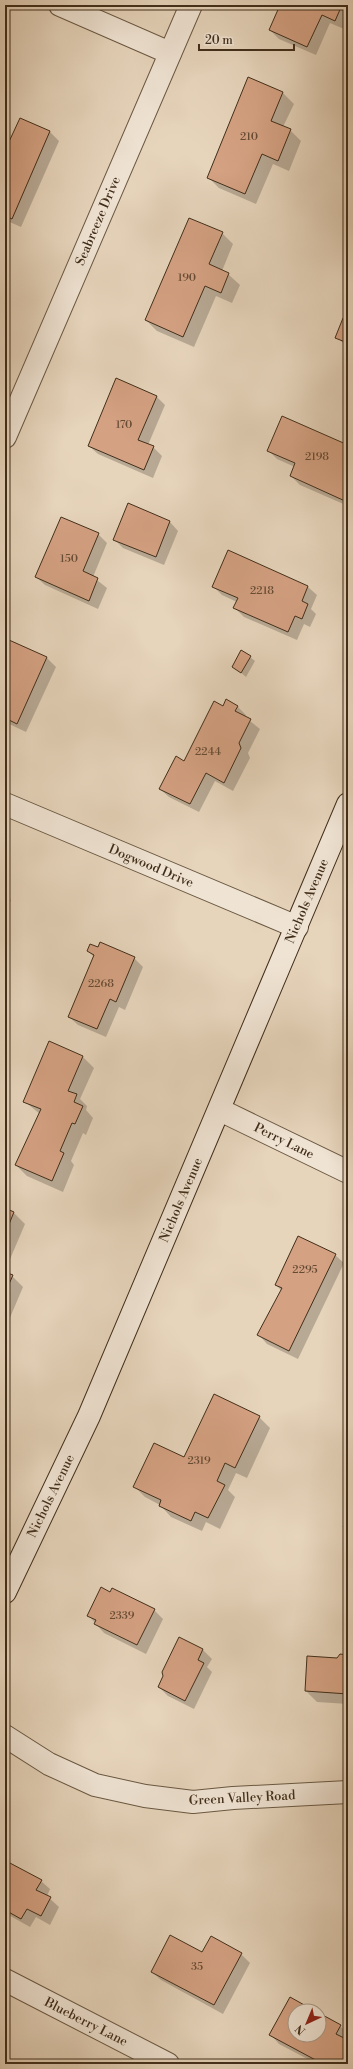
<svg xmlns="http://www.w3.org/2000/svg" width="353" height="2069" font-family="'Libre Bodoni',serif">
	<style>
		.shadow { fill: #0003 }
		.building { fill: #d4a182; stroke: #412e1a }
		.lines { fill: none; stroke-linecap: round; stroke-linejoin: round }
		.street-casing { stroke: #6a5842; stroke-width: 24 }
		.secondary-casing { stroke: #412e1a; stroke-width: 24 }
		.street { stroke: #efe3d3; stroke-width: 22 }
		.secondary { stroke: #efe3d3; stroke-width: 22 }
		.labels { text-anchor: middle; dominant-baseline: central; stroke-width: 3.5; stroke-linejoin: round; paint-order: stroke }
		.number-label { font-size: 11px; fill: #664b34 }
		.street-label { font-size: 13px; fill: #412e1a; stroke: #efe3d3 }
	</style>
	<rect width="100%" height="100%" fill="#e6d4bb"/>
	<filter id="stains"><feTurbulence type="fractalNoise" baseFrequency=".005" numOctaves="4"/><feColorMatrix values="0 0 0 0 .2 0 0 0 0 .09 0 0 0 0 .02 0 0 0 .5 -.17"/></filter>
	<radialGradient id="worn" r=".72"><stop offset=".6" stop-color="#630" stop-opacity="0"/><stop offset="1" stop-color="#630" stop-opacity=".3"/></radialGradient>
	<!-- shadow -->
	<g class="shadow">
		<path d="M281,5h66l1,15 -4,9 -14,-6 -14,32 -37,-16 -9,-9z"/>
		<path d="M283,93l11,11 -11,23 7,3 11,11 -12,30 -16,-7 -17,40 -37,-16 -11,-11z"/>
		<path d="M20,119l30,13 9,9 -38,86 -16,-7v-74l3,1z"/>
		<path d="M222,233l11,11 -11,27 6,3 12,11 -8,18 -16,-7 -22,51 -37,-16 -11,-11z"/>
		<path d="M348,321v26l-12,-10z"/>
		<path d="M156,396l9,9 -17,40 5,2 9,9 -9,22 -55,-24 -9,-8z"/>
		<path d="M348,446v60l-48,-21 -9,-9 4,-9 -18,-8 -9,-9z"/>
		<path d="M129,505l41,17 8,9 -14,34 -41,-17 -9,-9z"/>
		<path d="M98,534l9,9 -14,34 14,11 -9,21 -53,-24 -9,-8z"/>
		<path d="M228,552l80,35 9,8 -6,14 5,5 -6,13 -6,-3 -7,16 -53,-23 -9,-9 2,-6 -15,-7 -9,-9z"/>
		<path d="M9,641l38,17 9,9 -30,65 -21,-10v-74z"/>
		<path d="M250,657l5,4 -9,16 -13,-11z"/>
		<path d="M237,706l9,9 -1,2 15,12 -12,24 2,5 -17,33 -18,-10 -16,31 -30,-15 -9,-8 25,-27 38,-55z"/>
		<path d="M5,895l6,5 -6,12z"/>
		<path d="M100,943l34,15 9,9 -18,43 -6,-3 -13,30 -28,-12 -9,-8 25,-60 -6,-6 10,-3z"/>
		<path d="M83,1057l11,11 -14,31 7,7 -1,4 7,8 -7,17 -3,-2 -12,28 3,4 -11,27 -36,-16 -11,-11 24,-51 -16,-13z"/>
		<path d="M5,1209l9,4 11,11 -20,47z"/>
		<path d="M335,1255l9,8 -46,96 -31,-15 -8,-9 23,-44 -6,-6z"/>
		<path d="M5,1273l7,3 11,11 -14,33 -4,-2z"/>
		<path d="M259,1417l11,11 -23,50 -11,-5 -8,17 7,7 -15,32 -14,-7 -4,9 -31,-14 -11,-12 -15,-8 -11,-11z"/>
		<path d="M154,1610l9,9 -17,35 -42,-21 -16,-18z"/>
		<path d="M180,1639l23,11 9,9 -5,8 5,5 -18,37 -26,-13 -9,-9z"/>
		<path d="M348,1656v48l-31,-2 -11,-11 31,-32z"/>
		<path d="M5,1871l36,10 9,8 -3,7 12,11 -9,18 -14,-8 -6,10 -25,-14z"/>
		<path d="M211,1938l30,16 9,9 -27,51 -62,-34 -9,-8 51,-19z"/>
		<path d="M290,1999l23,12h-18v24h24v-21l21,12 8,8 -2,6 2,1v23h-31l-38,-20 -8,-9z"/>
	</g>
	<!-- building -->
	<g class="building">
		<path d="M280,5h62l-7,16 -13,-6 -15,32 -38,-17z"/>
		<path d="M248,77l35,15 -12,29 20,8 -13,32 -16,-7 -17,40 -38,-16z"/>
		<path d="M20,118l30,13 -38,88 -7,-3v-71l2,1z"/>
		<path d="M189,218l34,14 -14,32 20,9 -8,20 -16,-7 -22,51 -38,-17z"/>
		<path d="M343,318l5,2v23l-13,-5z"/>
		<path d="M116,378l41,18 -19,44 16,6 -10,24 -56,-24z"/>
		<path d="M282,416l66,29v48l-3,8 -55,-25 5,-13 -28,-12z"/>
		<path d="M128,503l42,18 -14,36 -43,-17z"/>
		<path d="M61,517l38,16 -16,38 15,7 -9,23 -54,-24z"/>
		<path d="M228,550l80,36 -6,15 6,3 -6,15 -7,-3 -7,16 -55,-24 5,-10 -26,-11z"/>
		<path d="M9,640l38,17 -30,67 -12,-6v-72z"/>
		<path d="M241,650l10,6 -10,17 -9,-6z"/>
		<path d="M226,699l12,7 -3,5 16,8 -12,24 2,5 -17,35 -18,-10 -16,31 -31,-15 17,-33 8,5 30,-60 9,5z"/>
		<path d="M100,942l35,15 -19,45 -6,-3 -13,30 -29,-12 26,-62 -7,-4 3,-7 8,3z"/>
		<path d="M49,1041l34,15 -15,35 9,3 -3,8 9,4 -8,18 -3,-1 -12,28 4,2 -12,28 -37,-16 26,-56 -18,-7z"/>
		<path d="M5,1208l9,4 -9,22z"/>
		<path d="M298,1236l38,18 -47,97 -32,-16 25,-47 -7,-3z"/>
		<path d="M5,1272l8,3 -8,18z"/>
		<path d="M214,1394l46,22 -25,52 -10,-5 -8,18 8,4 -17,33 -13,-6 -4,9 -32,-15 2,-6 -28,-13 21,-44 30,14z"/>
		<path d="M348,1520v10l-5,-3z"/>
		<path d="M101,1587l9,5 2,-4 43,21 -18,36 -43,-21 2,-4 -9,-4z"/>
		<path d="M179,1637l24,12 -5,11 6,3 -19,38 -27,-14 5,-11 -1,-4z"/>
		<path d="M340,1654l8,1v39l-43,-3 2,-35 30,2z"/>
		<path d="M8,1862l34,18 -6,10 15,7 -10,19 -14,-7 -6,10 -16,-9v-41z"/>
		<path d="M170,1935l32,17 9,-16 31,17 -28,52 -63,-33z"/>
		<path d="M290,1997l25,14h-20v24h24v-22l22,12 -5,9 12,6v24h-25l-54,-29z"/>
	</g>
	<g class="lines">
		<defs>
			<g id="street">
				<path d="M60,5l110,48"/>
				<path d="M5,437l186,-432"/>
				<path d="M5,804l292,123"/>
				<path d="M220,1110l128,62"/>
				<path d="M5,1736l44,28 46,21 50,11 48,6 40,-4 115,-6"/>
				<path d="M5,1980l163,84"/>
			</g>
			<path id="secondary" d="M5,1592l84,-176 259,-612"/>
		</defs>
		<!-- street casing -->
		<use href="#street" class="street-casing"/>
		<!-- secondary casing -->
		<use href="#secondary" class="secondary-casing"/>
		<!-- street -->
		<use href="#street" class="street"/>
		<!-- secondary -->
		<use href="#secondary" class="secondary"/>
	</g>
	<g class="labels">
		<!-- number labels -->
		<g class="number-label">
			<text x="249" y="137">210</text>
			<text x="187" y="278">190</text>
			<text x="124" y="425">170</text>
			<text x="317" y="457">2198</text>
			<text x="69" y="559">150</text>
			<text x="262" y="591">2218</text>
			<text x="208" y="752">2244</text>
			<text x="101" y="984">2268</text>
			<text x="305" y="1270">2295</text>
			<text x="199" y="1461">2319</text>
			<text x="122" y="1616">2339</text>
			<text x="197" y="1967">35</text>
		</g>
		<!-- street labels -->
		<g class="street-label">
			<text transform="translate(98 221) rotate(-67)">Seabreeze Drive</text>
			<text transform="translate(151 866) rotate(23)">Dogwood Drive</text>
			<text transform="translate(307 901) rotate(-67)">Nichols Avenue</text>
			<text transform="translate(284 1141) rotate(26)">Perry Lane</text>
			<text transform="translate(181 1200) rotate(-67)">Nichols Avenue</text>
			<text transform="translate(51 1496) rotate(-64)">Nichols Avenue</text>
			<text transform="translate(242 1798) rotate(-3)">Green Valley Road</text>
			<text transform="translate(86 2022) rotate(27)">Blueberry Lane</text>
		</g>
	</g>
	<!-- margin -->
	<rect width="353" height="2069" fill="none" stroke="#e6d4bb" stroke-width="20"/>
	<rect x="6" y="6" width="341" height="2057" fill="none" stroke="#412e1a" stroke-width="2"/>
	<rect x="10" y="10" width="333" height="2049" fill="none" stroke="#412e1a"/>
	<!-- north arrow -->
	<g transform="translate(307 2023) rotate(224)"><circle r="19" fill="#efe3d3" stroke="#a99b89"/>
	<path d="M0-3L7 15L0 10L-7 15Z" fill="#8f2418"/>
	<text y="-6" font-size="11" font-weight="bold" text-anchor="middle" fill="#412e1a">N</text>
	</g>
	<!-- scale -->
	<path d="M199 44v6h95v-6" fill="none" stroke="#412e1a" stroke-width="2"/>
	<text x="205" y="44" font-size="12" fill="#412e1a" stroke="#efe3d3" stroke-width="3" paint-order="stroke">20 m</text>
	<rect width="100%" height="100%" filter="url(#stains)"/>
	<rect width="100%" height="100%" fill="url(#worn)"/>
</svg>
